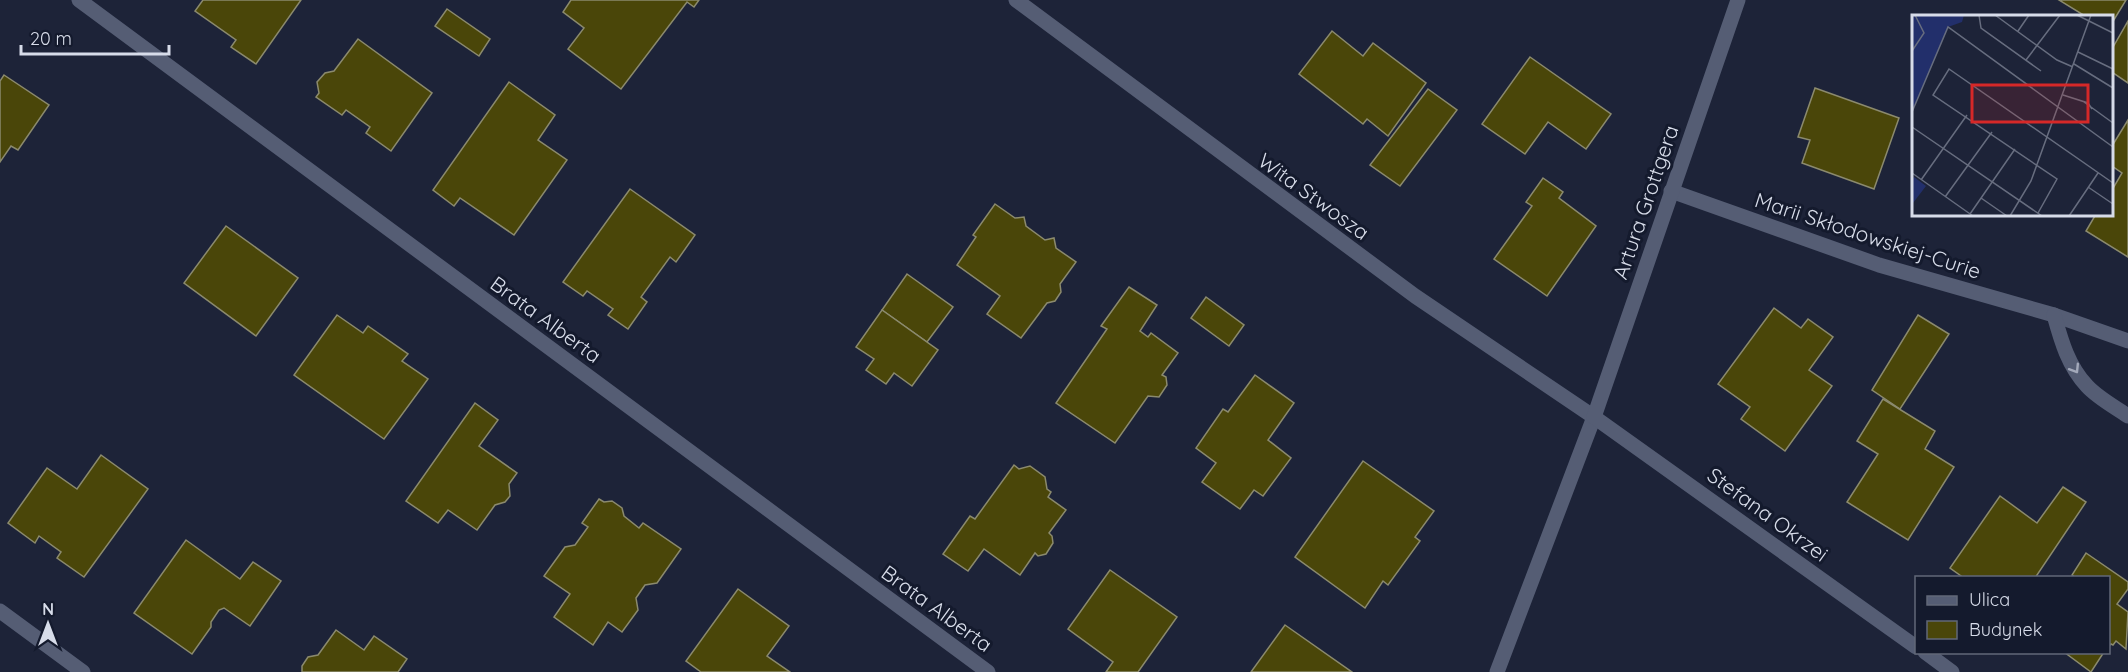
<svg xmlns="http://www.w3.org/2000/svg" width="2128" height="672" font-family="Quicksand,sans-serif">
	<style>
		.building { fill: #4a4609; stroke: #8b8a6e; stroke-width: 1.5 }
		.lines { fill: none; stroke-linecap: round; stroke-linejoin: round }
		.street { stroke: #555d74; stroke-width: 15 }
		.secondary { stroke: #555d74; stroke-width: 15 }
		.oneway { stroke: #a3a9ba }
		.labels { text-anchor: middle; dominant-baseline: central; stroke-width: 6; stroke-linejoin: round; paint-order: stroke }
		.street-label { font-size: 21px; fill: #d7dce9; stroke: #141a2d }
		.inset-road { fill: none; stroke: #676d7f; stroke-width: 1.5 }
		.view { fill: #d62828; fill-opacity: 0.15; stroke: #d62828; stroke-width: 3 }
		.inset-edge { fill: none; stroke: #d7dce9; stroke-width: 3 }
	</style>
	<rect width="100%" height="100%" fill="#1d2338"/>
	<!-- building -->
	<g class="building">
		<path d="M203,0h98l-45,64 -25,-17 5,-7 -41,-29z"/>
		<path d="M571,0h128l-5,7 -7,-5 -66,87 -53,-40 16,-21 -21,-16z"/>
		<path d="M2059,0h67l-14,23v-7h-27z"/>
		<path d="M447,9l43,30 -11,17 -44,-30z"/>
		<path d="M2128,21v62l-16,-11v-23z"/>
		<path d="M1332,31l31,25 10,-13 53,40 -38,53 -21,-17 -4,5 -64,-50z"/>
		<path d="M358,39l74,54 -41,58 -25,-18 4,-6 -24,-17 -4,5 -26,-18 3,-4 -2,-11 8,-9 9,-2z"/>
		<path d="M1530,57l81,57 -25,35 -38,-27 -23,32 -43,-30z"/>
		<path d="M4,75l45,30 -31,45 -7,-4 -11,16v-81z"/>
		<path d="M509,82l46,33 -17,25 29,20 -53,75 -54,-37 -6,8 -21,-16z"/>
		<path d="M1815,88l84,30 -25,71 -72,-26 8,-23 -12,-3z"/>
		<path d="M1428,89l29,21 -57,76 -30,-21z"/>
		<path d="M2128,120v137l-42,-26 10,-17h16v-24l10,-17 -10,-7v-20z"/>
		<path d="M1543,178l20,14 -4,6 37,28 -49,70 -53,-37 38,-53 -6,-4z"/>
		<path d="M630,189l65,46 -19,27 -6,-5 -29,40 6,5 -19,27 -20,-14 5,-6 -26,-18 -4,5 -20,-14z"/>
		<path d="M995,204l20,14 9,-1 2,9 19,14 9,-2 2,10 20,14 -16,22 1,8 -6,9 -8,2 -26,35 -34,-24 13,-18 -43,-31 19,-28 -3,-2z"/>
		<path d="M226,226l72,52 -42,58 -72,-53z"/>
		<path d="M907,274l46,33 -26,35 -45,-32z"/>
		<path d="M1129,287l28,18 -17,26 8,6 3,-4 27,20 -16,22 4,2 1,8 -8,12 -11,-1 -33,47 -59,-40 51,-74 -6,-3z"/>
		<path d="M1206,297l38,28 -15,21 -38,-28z"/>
		<path d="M1774,308l27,20 7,-9 25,18 -24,33 23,16 -47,65 -44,-32 9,-12 -32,-23z"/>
		<path d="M882,310l56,40 -26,36 -18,-13 -8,11 -20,-14 8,-11 -18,-12z"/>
		<path d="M337,315l26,18 5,-7 40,28 -6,7 26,18 -44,60 -90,-64z"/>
		<path d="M1918,315l31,19 -49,75 -28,-19z"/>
		<path d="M1255,375l39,28 -26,37 23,18 -28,38 -9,-6 -14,19 -38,-27 14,-19 -20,-15 27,-39 5,3z"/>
		<path d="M1883,399l52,32 -10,18 29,18 -46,73 -61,-38 31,-48 -21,-13z"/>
		<path d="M475,403l23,17 -19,26 38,27 -8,11 1,12 -5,6 -10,3 -18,25 -29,-20 -10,13 -32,-22z"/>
		<path d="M101,455l47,34 -64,88 -27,-19 4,-6 -22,-16 -4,7 -27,-20 39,-55 30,21z"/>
		<path d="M1363,461l71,50 -19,26 5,4 -32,44 -5,-4 -18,27 -70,-51z"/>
		<path d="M1014,465l5,4 11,-3 15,11 2,12 4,3 -3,5 18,13 -17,23 3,3 1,7 -7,11 -8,2 -3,-3 -15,22 -36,-26 -16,22 -25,-17 27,-38 5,3z"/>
		<path d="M2063,487l23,15 -51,76h-71l-14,-10 50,-72 37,27z"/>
		<path d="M599,499l5,3 8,-1 10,7 2,8 15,12 4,-5 38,26 -24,34 -12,2 -9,13 2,12 -16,22 -14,-10 -15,23 -39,-28 16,-23 -26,-18 21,-29 10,-2 13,-18 -6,-4z"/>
		<path d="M186,540l54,39 13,-17 28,19 -31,45 -26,-18 -5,2 -8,12v5l-19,27 -58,-41z"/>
		<path d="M2086,553l42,29v7l-11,15 11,8 -2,37 -10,-8 -3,4 -2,-1 -3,3v-69h-32l-4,-3z"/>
		<path d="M1110,570l67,47 -39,55h-32l7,-10 -45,-33z"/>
		<path d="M738,589l51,37 -22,30 23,16h-89l-15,-11z"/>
		<path d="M1285,625l67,47h-101z"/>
		<path d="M336,630l28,20 10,-14 33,23 -9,13h-96v-6l6,-9 10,-2z"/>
		<path d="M2064,652h40l-13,20z"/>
	</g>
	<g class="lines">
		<!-- street -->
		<g class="street">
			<path d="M79,0l909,672"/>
			<path d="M1016,0l399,296 179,121 -97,255"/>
			<path d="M1671,191l208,74 175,50 74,26"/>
			<path d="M2054,315c7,25 14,51 33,71 11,12 28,21 41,30"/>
			<path d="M0,611l83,61"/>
		</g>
		<!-- secondary -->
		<g class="secondary">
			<path d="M1738,0l-144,417 322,230"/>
			<path d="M1925,652l27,20"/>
		</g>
	</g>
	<!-- one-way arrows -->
	<defs><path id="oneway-chevron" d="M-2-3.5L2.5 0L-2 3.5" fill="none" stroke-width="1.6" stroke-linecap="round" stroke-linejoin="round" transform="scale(1.5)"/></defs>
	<use class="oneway" href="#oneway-chevron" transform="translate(2075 369) rotate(58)"/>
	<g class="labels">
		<!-- street labels -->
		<g class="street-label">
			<text transform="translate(1314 196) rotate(36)">Wita Stwosza</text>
			<text transform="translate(1645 202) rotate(-71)">Artura Grottgera</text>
			<text transform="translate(1868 235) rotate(18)">Marii Skłodowskiej-Curie</text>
			<text transform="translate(546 319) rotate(36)">Brata Alberta</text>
			<text transform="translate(1768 514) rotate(36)">Stefana Okrzei</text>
			<text transform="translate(937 608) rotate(36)">Brata Alberta</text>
		</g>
	</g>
	<!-- overview -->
	<g transform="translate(1912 15)">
		<rect width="201" height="201" fill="#1d2338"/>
		<path d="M0,0h52l-2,7 -14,5 -36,85zM2,162l12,9 -13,17v6l-1,-1v-27z" fill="#222f6b"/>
		<path class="inset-road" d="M67,0l2,13 60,43M83,0l62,45 16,7M165,0l36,18M106,16l11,-16M0,36l12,-18 -9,-18M166,37l35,17M114,45l34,-45M162,49l39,24M151,80l25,8 4,6M172,87l29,21M0,97l36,-85 165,120M0,112l130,89M0,158l61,43M9,165l46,-65M176,172l25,17M33,182l47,-65M69,183l26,18M126,198l19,-34 -124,-84 16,-26 164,114M58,199l45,-65M98,201l21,-35 60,-166M157,201l29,-43"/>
		<path class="view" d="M60,70h116v37h-116z"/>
		<rect width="201" height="201" class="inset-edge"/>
	</g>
	<!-- legend -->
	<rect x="1915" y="576" width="195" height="78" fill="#141a2d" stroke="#626878" stroke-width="1.5"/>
	<rect x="1927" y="596" width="30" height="9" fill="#555d74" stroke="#626878" stroke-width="1.5"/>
	<text x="1969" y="606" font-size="18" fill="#d7dce9">Ulica</text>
	<rect x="1927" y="621" width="30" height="18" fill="#4a4609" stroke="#626878" stroke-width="1.5"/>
	<text x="1969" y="636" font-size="18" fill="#d7dce9">Budynek</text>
	<!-- north arrow -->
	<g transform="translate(48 624)" stroke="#141a2d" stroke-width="4.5" paint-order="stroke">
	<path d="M0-4.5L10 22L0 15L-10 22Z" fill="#d7dce9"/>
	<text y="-9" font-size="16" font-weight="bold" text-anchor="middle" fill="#d7dce9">N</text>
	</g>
	<!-- scale -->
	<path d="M21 45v9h148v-9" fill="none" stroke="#d7dce9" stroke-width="3"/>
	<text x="30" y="45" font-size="18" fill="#d7dce9" stroke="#141a2d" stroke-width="4.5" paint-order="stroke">20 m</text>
</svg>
